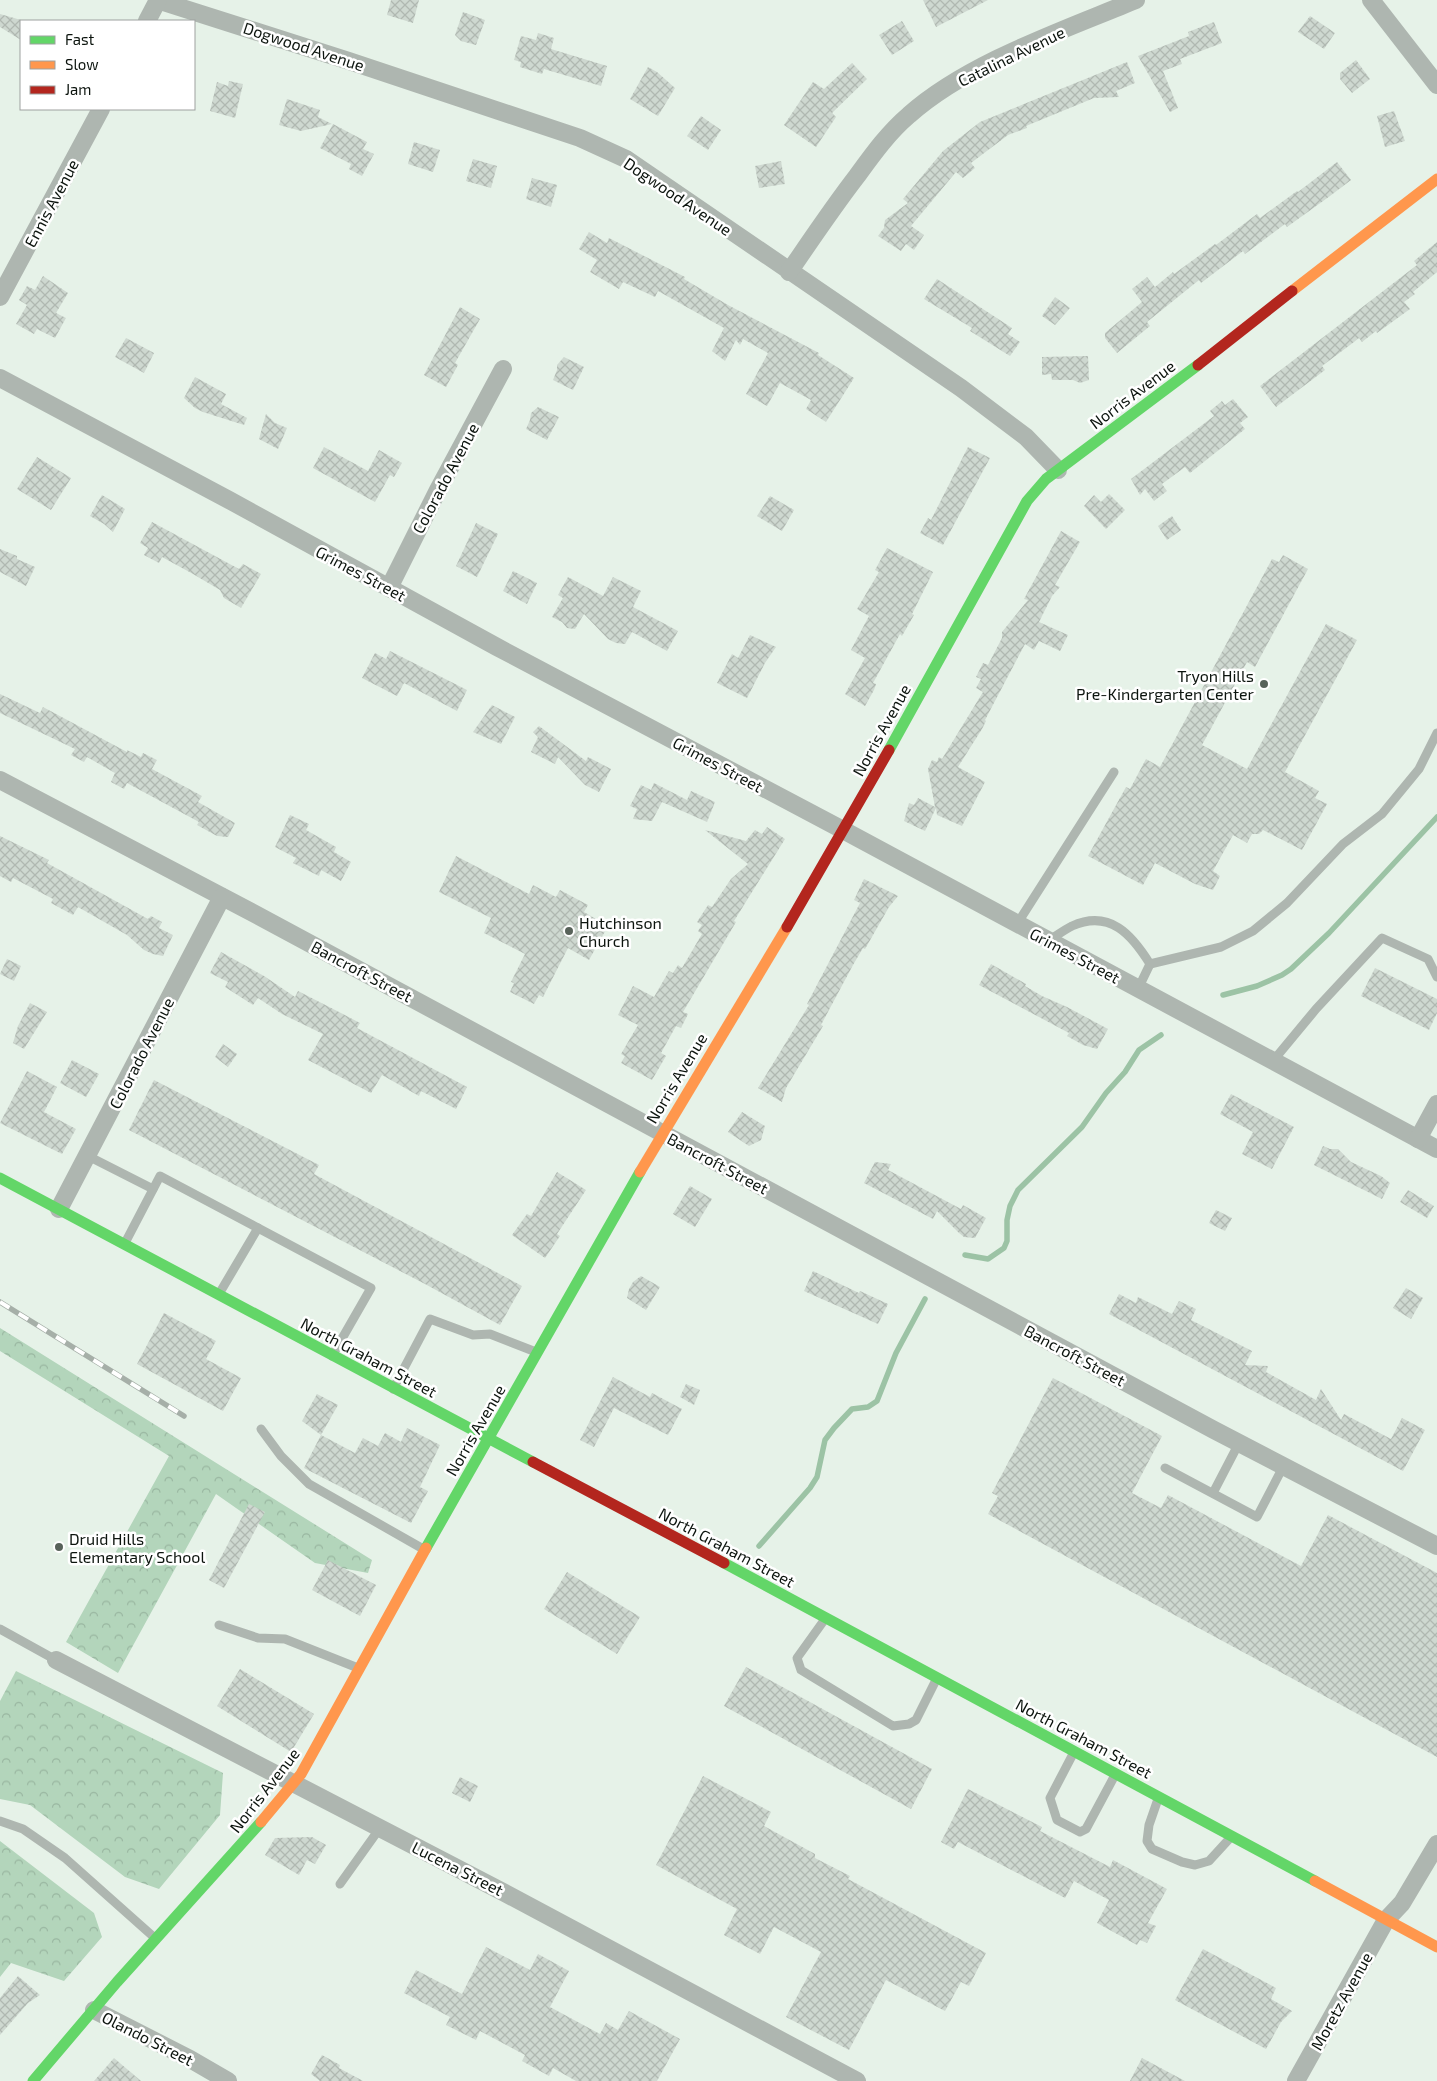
<svg xmlns="http://www.w3.org/2000/svg" width="1437" height="2081" font-family="'Exo 2',sans-serif">
	<style>
		.forest { fill: url(#forest-crowns) }
		.lines { fill: none; stroke-linecap: round; stroke-linejoin: round }
		.stream { stroke: #9cc3a5; stroke-width: 5.5 }
		.building { fill: url(#building-cross-hatch) }
		.lane { stroke: #aeb6b0; stroke-width: 9 }
		.street { stroke: #aeb6b0; stroke-width: 18 }
		.fast { stroke: #63d668; stroke-width: 11 }
		.slow { stroke: #ff974d; stroke-width: 11 }
		.jam { stroke: #b3261e; stroke-width: 11 }
		.rail-casing { stroke: #a6afa8; stroke-width: 5.5 }
		.rail { stroke: #fff; stroke-width: 4; stroke-dasharray: 11; stroke-linecap: butt }
		.poi-dot { fill: #58625a; stroke: #fff; stroke-width: 2 }
		.labels { text-anchor: middle; dominant-baseline: central; stroke-width: 5; stroke-linejoin: round; paint-order: stroke }
		.street-label { font-size: 16px; fill: #0c140e; stroke: #fff }
		.poi-label { font-size: 16px; fill: #0c140e; stroke: #fff; text-anchor: start }
	</style>
	<defs>
		<pattern id="forest-crowns" width="20" height="18" patternUnits="userSpaceOnUse" patternTransform="scale(1.25)"><rect width="20" height="18" fill="#b3d5bb"/><path d="M2 6a3 3 0 1 1 6 0M12 15a3 3 0 1 1 6 0" fill="none" stroke="#99b6a0"/></pattern>
		<pattern id="building-cross-hatch" width="8" height="8" patternUnits="userSpaceOnUse" patternTransform="scale(1.25)"><rect width="8" height="8" fill="#ced8d0"/><path d="M0 0l8 8M0 8l8-8" fill="none" stroke="#b0b8b1"/></pattern>
	</defs>
	<rect width="100%" height="100%" fill="#e6f2e8"/>
	<!-- forest -->
	<g class="forest">
		<path d="M0,1328l372,232 -4,13 -53,-10 -99,-69 -98,179 -52,-31 103,-186 -169,-105z"/>
		<path d="M16,1671l207,102 -3,42 -61,74 -34,-12 -95,-72 -30,-6v-98z"/>
		<path d="M0,1841l94,72 8,24 -38,44 -53,-18 -11,14z"/>
	</g>
	<g class="lines">
		<!-- stream -->
		<g class="stream">
			<path d="M1223,995l34,-9 25,-11 9,-6 38,-36 108,-116"/>
			<path d="M965,1255l23,4 16,-11 3,-7v-21l3,-14 8,-16 64,-63 24,-34 19,-21 14,-22 22,-15"/>
			<path d="M759,1546l51,-58 7,-11 8,-37 9,-12 18,-19 16,-2 9,-6 19,-48 29,-54"/>
		</g>
	</g>
	<!-- building -->
	<g class="building">
		<path d="M391,0h28l-6,23 -26,-8z"/>
		<path d="M923,0h65l-52,27z"/>
		<path d="M463,12l22,8 -9,25 -15,-4 -6,-6z"/>
		<path d="M0,14l21,6v20l-21,-13z"/>
		<path d="M1310,16l25,17 -11,16 -26,-17z"/>
		<path d="M902,21l12,20 -22,14 -13,-20z"/>
		<path d="M1214,22l8,21 -42,16 2,5 -19,7 15,37 -8,4 -32,-56 51,-20 -1,-4z"/>
		<path d="M538,33l16,5 -3,11 56,17 -6,20 -57,-17 -2,5 -22,-7 1,-5 -7,-2 7,-24 15,4z"/>
		<path d="M1356,60l14,19 -18,14 -12,-14v-6z"/>
		<path d="M1127,62l8,21 -19,8 3,6 -25,1 -68,28 1,2 -19,7 -37,28 4,5 -12,10 -7,-6 -45,54 13,9 -10,15 -8,-6 -5,7 -23,-15 6,-8 1,-8 23,-17 -5,-4 40,-48 37,-29z"/>
		<path d="M852,63l15,16 -35,34 4,4 -20,30 -32,-22 29,-43 11,7z"/>
		<path d="M648,67l9,5 18,16 -17,28 -28,-17z"/>
		<path d="M229,81l14,3 -8,34 -25,-7 7,-29 11,4z"/>
		<path d="M287,99l33,11 -2,7 14,7 -31,7 -22,-6z"/>
		<path d="M1394,111l11,30 -20,6 -8,-31z"/>
		<path d="M701,116l20,14 -13,20 -21,-14z"/>
		<path d="M333,124l34,18 -4,7 11,5 -12,22 -13,-7 2,-5 -31,-16z"/>
		<path d="M414,142l26,8 -7,22 -25,-8z"/>
		<path d="M473,159l24,7 -6,22 -25,-7z"/>
		<path d="M781,161l4,23 -26,4 -4,-22z"/>
		<path d="M1337,162l14,18 -21,16 -43,31 -2,-3 -40,30 -2,-3 -42,32 -2,-3 -52,42 3,4 -33,27 -12,-15v-5l37,-31 -10,-13 15,-12 8,10 18,-15 1,2 41,-30 1,1 41,-31 3,4 37,-27 1,1z"/>
		<path d="M532,178l25,7 -6,22 -25,-8z"/>
		<path d="M589,232l18,11 2,-5 76,39 -1,2 44,26 91,48 -1,2 36,23 -28,44 -20,-13 5,-9 -31,-17 -13,23 -21,-12 22,-41 -25,-14 -3,6 -4,-5 -11,21 -13,-10 12,-23 -66,-37 -3,6 -32,-15 -4,7 -29,-17 7,-12 -18,-11z"/>
		<path d="M1437,242v30l-24,20 2,2 -11,8 6,7 -33,24 -1,-2 -14,11 -3,-4 -5,4 -32,24 3,4 -49,37 -16,-21 157,-121 -3,-4z"/>
		<path d="M43,276l25,17 -12,20 10,5 -11,20 -18,-9 -3,5 -18,-10 11,-19 -8,-5 8,-14 8,4z"/>
		<path d="M937,279l75,49 -4,6 12,8 -10,14 -40,-25 2,-3 -48,-29z"/>
		<path d="M1055,297l15,11 -15,17 -13,-9z"/>
		<path d="M460,307l20,12 -25,44 3,2 -12,22 -22,-12z"/>
		<path d="M126,338l28,15 -10,20 -29,-16z"/>
		<path d="M1088,356l1,24 -9,3 -7,-3h-21l-1,-6 -9,1v-18z"/>
		<path d="M564,357l20,10 -11,23 -20,-10 4,-10v-5z"/>
		<path d="M195,377l31,17 -5,10 26,14 -3,7 -41,-13 -8,-4 -11,-10z"/>
		<path d="M1233,399l15,18 -8,6 5,6 -55,44 -5,-6 -23,17 5,7 -13,10 -9,-12 -5,6 -9,-16 83,-63 -4,-5 12,-10 3,4z"/>
		<path d="M538,407l21,10 -12,23 -21,-11 4,-9 1,-7z"/>
		<path d="M266,414l9,9 12,5 -9,21 -19,-10z"/>
		<path d="M324,447l44,24 11,-21 23,13 -8,14 -4,-2 -15,27 -62,-34z"/>
		<path d="M968,447l22,11 -47,87 -23,-12 8,-15 3,2z"/>
		<path d="M37,457l34,21 -20,32 -34,-21z"/>
		<path d="M1109,494l16,16 -19,19 -22,-23 10,-11 7,7z"/>
		<path d="M102,495l23,14 -12,23 -9,-8 -14,-8z"/>
		<path d="M770,496l24,14 -12,21 -25,-15z"/>
		<path d="M1172,516l9,14 -14,10 -9,-14z"/>
		<path d="M152,522l87,47 4,-5 18,10 -20,34 -17,-10 -4,-8 -27,-16 -31,-17 -3,6 -15,-8 4,-7 -8,-5z"/>
		<path d="M476,523l22,11 -21,43 -21,-11z"/>
		<path d="M1061,531l19,11 -25,43 5,2 -8,9 -13,26 29,13 -8,16 -21,-10 -5,9 -9,-6 -40,76 1,1 -4,8 -24,38 27,15 -23,44 -25,-11 -1,-7 -11,23 -21,-10 5,-18 5,2 4,-7 17,9 -7,-38 4,-9 5,2 2,-5 3,2 41,-67 -7,-4 5,-9 -5,-2 7,-14 5,2 14,-27v-6l26,-32 -4,-1z"/>
		<path d="M887,548l46,24 -21,42 2,1 -12,21 -2,-2 -27,49 3,1 -2,6 -9,16 -20,-12 20,-36 -14,-8 18,-34 -12,-7 22,-37 -4,-2z"/>
		<path d="M0,549l17,7v3l18,8 -9,19 -26,-14z"/>
		<path d="M1283,555l25,14 -53,98 -8,-5 -45,83 45,24 79,-145 31,16 -72,132 34,19 -4,7 12,6 -25,46 -39,-20 -4,4h-7l-5,9 -14,-8 -20,36 7,5 -7,14 -18,-6 -40,-21 -12,22 -55,-29 38,-69 4,2 16,-30 14,8 112,-208 7,3z"/>
		<path d="M513,571l24,12 -10,21 -24,-13z"/>
		<path d="M568,577l35,19 10,-19 28,14 -8,16 45,24 -11,20 -35,-19 -7,12 -9,-1 -8,-4 -24,-25 -9,15 -8,-1 -5,-6 -10,-5 11,-19 -5,-3z"/>
		<path d="M750,635l26,12 -11,16 -18,35 -30,-15 15,-29 6,4z"/>
		<path d="M390,651l77,39 -10,21 -53,-28 -7,13 -35,-18 13,-25 11,6z"/>
		<path d="M0,694l40,19 3,-6 84,45v-2l14,7 2,-4 14,7 -5,9 50,27 -4,6 37,21 -7,14 -11,-1 -20,-11 2,-3 -72,-39 -3,6 -13,-7 4,-9 -28,-16 -3,5 -13,-7 4,-6 -75,-36z"/>
		<path d="M492,705l23,12 -14,27 -28,-12z"/>
		<path d="M539,726l47,35 2,-4 23,12 -12,23 -14,-7 -27,-28 -3,7 -24,-12 7,-15 -5,-5z"/>
		<path d="M654,783l33,17 4,-9 24,11 -8,20 -45,-20 -10,19 -19,-2 4,-10 -7,-3 11,-21 10,5z"/>
		<path d="M290,815l19,9 -3,6 30,17 -2,5 17,10 -10,19 -20,-11 -2,6 -26,-13 3,-5 -21,-11z"/>
		<path d="M767,827l18,12 -51,82 2,1 -53,90 5,2 -7,14 -5,-2 -15,27 5,3 -14,24 -31,-17 4,-7 -4,-2 17,-29 -20,-10 15,-29 21,11 15,-26 4,2 5,-8 4,3 20,-34 -4,-3 4,-6 -5,-3 11,-17 4,2 19,-28 17,-15 -43,-34 41,11 9,-11 7,4z"/>
		<path d="M0,836l49,24 -2,3 101,56 3,-3 11,6 -3,6 14,7 -10,21 -10,-2 -9,-4 -17,-15 -49,-28 -5,8 -22,-12 2,-4 -40,-21 -2,4 -11,-6z"/>
		<path d="M456,856l73,38 4,-9 23,12 4,-7 28,15 -4,7 24,14 -19,34 -21,-12 -25,49 -4,-2 -5,9 -24,-12 4,-9 -3,-1 14,-28 -41,-21 7,-15 -52,-26z"/>
		<path d="M864,879l34,17 -9,11 -24,42 -2,-1 -10,17 -32,60 2,1 -37,62 -4,14 -24,-14 51,-83 -2,-1 53,-101 -6,-3z"/>
		<path d="M221,952l43,24 31,21 3,-6 41,21 21,11 -3,5 110,59 -11,22 -35,-18 -2,5 -37,-21 -11,18 -63,-33 15,-26 -41,-20 -24,-16 -5,7 -28,-18 3,-5 -18,-9z"/>
		<path d="M7,959l14,7 -7,15 -14,-7z"/>
		<path d="M991,964l35,20 -1,2 17,10 25,11 41,22 -11,20 -14,-4 -16,-9 2,-3 -90,-48z"/>
		<path d="M1375,968l62,31v14l-8,17 -68,-34z"/>
		<path d="M30,1003l17,9 -23,37 -11,-6 5,-17z"/>
		<path d="M223,1044l14,10 -9,13 -13,-10z"/>
		<path d="M72,1060l27,14 -13,23 -26,-14z"/>
		<path d="M27,1071l30,16 -13,25 32,17 -14,25 -62,-31z"/>
		<path d="M154,1080l165,85 -5,9 208,112 -22,39 -75,-41 -296,-154z"/>
		<path d="M1231,1094l63,33 -22,42 -30,-15 11,-22 -33,-18z"/>
		<path d="M742,1112l23,14 -4,14 -12,6 -21,-14z"/>
		<path d="M1323,1146l7,3h8l13,13 30,14 9,7 -8,16 -68,-34z"/>
		<path d="M875,1162l16,2 -3,6 73,39 2,-4 23,13 -11,20 -11,-1 -5,-4 -22,-22 -4,8 -69,-36z"/>
		<path d="M557,1172l29,18 -29,44 3,2 -15,22 -33,-23 15,-21 4,2z"/>
		<path d="M690,1186l22,13 -17,28 -22,-13z"/>
		<path d="M1408,1190l26,16 -7,12 -27,-16z"/>
		<path d="M1216,1210l16,8 -7,13 -16,-8z"/>
		<path d="M813,1271l46,22 1,-2 28,13 -10,20 -74,-33z"/>
		<path d="M641,1276l19,11 -14,23 -19,-12 2,-9 4,-7z"/>
		<path d="M1406,1288l17,10 -12,21 -18,-11z"/>
		<path d="M1119,1294l17,9 2,-6 34,17 7,-13 17,8 -5,11 61,31 -7,14 23,1 -2,6 50,28 5,-11 20,31 3,-6 47,25 11,-21 23,12 -22,41 -294,-157z"/>
		<path d="M164,1313l52,28 -10,18 35,19 -18,33 -86,-47z"/>
		<path d="M613,1377l37,20 2,-4 30,16 -14,26 -54,-27 -20,39 -14,-7z"/>
		<path d="M1053,1378l109,58 -30,57 29,15 7,-13 133,71 27,-51 109,58v184l-449,-243 10,-18 -6,-3z"/>
		<path d="M686,1384l14,6 -6,15 -14,-8z"/>
		<path d="M317,1394l21,11 -17,30 -19,-14z"/>
		<path d="M407,1428l33,17 -20,42 8,4 -17,32 -107,-55 17,-33 34,18 8,-15 15,8 7,-13 16,9z"/>
		<path d="M249,1504l16,8 -41,76 -15,-8z"/>
		<path d="M328,1560l48,25 -16,31 -48,-26z"/>
		<path d="M567,1572l73,45 -23,37 -73,-45z"/>
		<path d="M746,1667l186,102 -21,40 -187,-103z"/>
		<path d="M240,1669l74,45 -23,38 -74,-46z"/>
		<path d="M703,1776l68,36 -7,14 51,28v4l35,18 -2,3 138,74 -17,33 -8,-4 -16,29 -59,-31 -37,70 -63,-33 35,-65 -47,-25 -14,27 -36,-19 13,-26 -81,-44z"/>
		<path d="M460,1777l18,9 -8,16 -18,-9z"/>
		<path d="M968,1789l74,38 -2,4 70,36 3,-7 54,29 -19,34 8,3 -9,17 -7,-3 -3,5 -40,-22 12,-23 -35,-19 -9,17 -107,-56 -4,7 -13,-7z"/>
		<path d="M312,1837l14,8 -11,19 -8,-4 -8,15 -34,-20 10,-17z"/>
		<path d="M486,1947l44,23 8,-16 31,17 -19,36 50,27 6,-11 12,7 11,-19 51,28 -23,42h-81l-23,-13 -4,8 -27,-15 3,-6 -45,-24 -4,9 -30,-15 4,-8 -46,-24 12,-23 46,24z"/>
		<path d="M1203,1949l73,39 -5,11 21,12 -11,11 -15,27 -91,-49z"/>
		<path d="M18,1976l22,19 -12,8 -28,32v-37z"/>
		<path d="M322,2055l18,10 -1,3 24,13h-43l-9,-7z"/>
		<path d="M114,2058l27,23h-47z"/>
		<path d="M1142,2058l43,23h-55z"/>
	</g>
	<g class="lines">
		<!-- lane -->
		<g class="lane">
			<path d="M1017,924l97,-152"/>
			<path d="M1048,941c8,-5 16,-11 24,-15 38,-17 60,9 78,38l-12,25"/>
			<path d="M1150,964l71,-17 32,-16 34,-28 56,-59 39,-30 37,-45 18,-36"/>
			<path d="M1273,1061l43,-52 66,-71 46,21 9,18"/>
			<path d="M88,1156l65,33"/>
			<path d="M125,1243l35,-67 98,52"/>
			<path d="M219,1294l39,-66 113,60 -39,68"/>
			<path d="M393,1389l37,-70 43,16 17,-1 46,18"/>
			<path d="M261,1429l20,27 28,28 116,66"/>
			<path d="M1165,1468l92,49 26,-50"/>
			<path d="M1213,1493l26,-50"/>
			<path d="M825,1619l-28,39 4,12 92,56 16,-2 7,-4 21,-42"/>
			<path d="M219,1625l39,13 27,1 73,29"/>
			<path d="M0,1629l56,31"/>
			<path d="M1074,1752l-24,46 7,22 23,12 6,-3 29,-54"/>
			<path d="M1158,1799l-9,26 -2,16 5,8 30,13 13,3 14,-4 22,-24"/>
			<path d="M0,1821l23,8 42,29 91,81"/>
			<path d="M340,1884l40,-56"/>
		</g>
		<!-- street -->
		<g class="street">
			<path d="M157,0l192,61 231,77 46,21 335,229 65,49 32,33"/>
			<path d="M1371,0l66,85"/>
			<path d="M147,21l11,-21"/>
			<path d="M789,272c22,-32 44,-65 68,-96 16,-22 31,-43 52,-61 58,-52 155,-85 227,-115"/>
			<path d="M0,297l101,-188"/>
			<path d="M0,378l229,122 268,147 346,183 594,319"/>
			<path d="M389,588l49,-98 65,-121"/>
			<path d="M0,780l255,134 959,516 223,116"/>
			<path d="M1418,1139l19,-35"/>
			<path d="M59,1209l163,-312"/>
			<path d="M56,1660l447,232 354,189"/>
			<path d="M94,2010l96,49 38,22"/>
			<path d="M1296,2081l90,-161 16,-17 35,-59"/>
		</g>
		<!-- fast -->
		<g class="fast">
			<path d="M889,750l138,-249 19,-22 152,-114"/>
			<path d="M0,1178l533,284"/>
			<path d="M426,1548l214,-376"/>
			<path d="M724,1563l591,318"/>
			<path d="M33,2081l84,-99 144,-160"/>
		</g>
		<!-- slow -->
		<g class="slow">
			<path d="M1292,291l145,-112"/>
			<path d="M640,1172l147,-245"/>
			<path d="M261,1822l40,-48 125,-226"/>
			<path d="M1315,1881l122,66"/>
		</g>
		<!-- jam -->
		<g class="jam">
			<path d="M1198,365l94,-74"/>
			<path d="M787,927l102,-177"/>
			<path d="M533,1462l191,101"/>
		</g>
		<defs>
			<path id="rail" d="M0,1302l184,114"/>
		</defs>
		<!-- rail casing -->
		<use href="#rail" class="rail-casing"/>
		<!-- rail -->
		<use href="#rail" class="rail"/>
	</g>
	<!-- markers -->
	<g class="poi-dot">
		<circle cx="1264" cy="684" r="5"/>
		<circle cx="569" cy="931" r="5"/>
		<circle cx="59" cy="1547" r="5"/>
	</g>
	<g class="labels">
		<!-- street labels -->
		<g class="street-label">
			<text transform="translate(304 46) rotate(18)">Dogwood Avenue</text>
			<text transform="translate(1011 56) rotate(-26)">Catalina Avenue</text>
			<text transform="translate(678 196) rotate(34)">Dogwood Avenue</text>
			<text transform="translate(51 203) rotate(-62)">Ennis Avenue</text>
			<text transform="translate(1132 394) rotate(-37)">Norris Avenue</text>
			<text transform="translate(445 478) rotate(-62)">Colorado Avenue</text>
			<text transform="translate(361 573) rotate(28)">Grimes Street</text>
			<text transform="translate(881 730) rotate(-61)">Norris Avenue</text>
			<text transform="translate(718 764) rotate(28)">Grimes Street</text>
			<text transform="translate(1075 955) rotate(28)">Grimes Street</text>
			<text transform="translate(362 971) rotate(28)">Bancroft Street</text>
			<text transform="translate(141 1053) rotate(-63)">Colorado Avenue</text>
			<text transform="translate(676 1078) rotate(-59)">Norris Avenue</text>
			<text transform="translate(718 1163) rotate(28)">Bancroft Street</text>
			<text transform="translate(1075 1355) rotate(28)">Bancroft Street</text>
			<text transform="translate(369 1357) rotate(28)">North Graham Street</text>
			<text transform="translate(475 1430) rotate(-60)">Norris Avenue</text>
			<text transform="translate(727 1547) rotate(28)">North Graham Street</text>
			<text transform="translate(1084 1738) rotate(28)">North Graham Street</text>
			<text transform="translate(264 1790) rotate(-52)">Norris Avenue</text>
			<text transform="translate(458 1868) rotate(27)">Lucena Street</text>
			<text transform="translate(1341 2001) rotate(-61)">Moretz Avenue</text>
			<text transform="translate(148 2038) rotate(27)">Olando Street</text>
		</g>
		<!-- poi labels -->
		<g class="poi-label">
			<text x="1254" y="675" text-anchor="end">Tryon Hills<tspan x="1254" dy="18">Pre-Kindergarten Center</tspan></text>
			<text x="579" y="922">Hutchinson<tspan x="579" dy="18">Church</tspan></text>
			<text x="69" y="1538">Druid Hills<tspan x="69" dy="18">Elementary School</tspan></text>
		</g>
	</g>
	<!-- legend -->
	<rect x="20" y="20" width="175" height="90" fill="#ffffff" stroke="#9ea19f"/>
	<rect x="30" y="36" width="25" height="8" fill="#63d668" stroke="#9ea19f"/>
	<text x="65" y="45" font-size="15" fill="#0c140e">Fast</text>
	<rect x="30" y="61" width="25" height="8" fill="#ff974d" stroke="#9ea19f"/>
	<text x="65" y="70" font-size="15" fill="#0c140e">Slow</text>
	<rect x="30" y="86" width="25" height="8" fill="#b3261e" stroke="#9ea19f"/>
	<text x="65" y="95" font-size="15" fill="#0c140e">Jam</text>
</svg>
